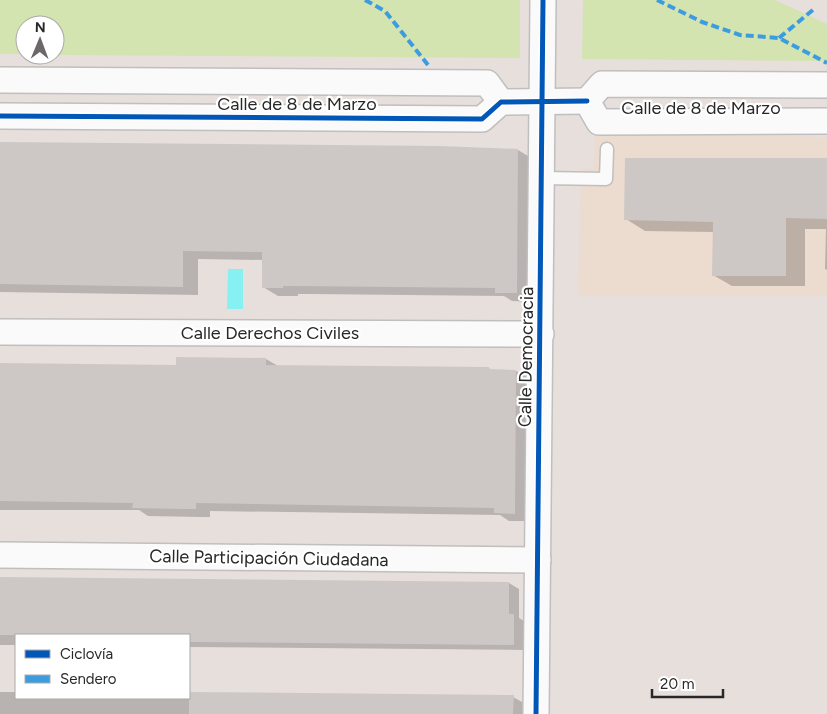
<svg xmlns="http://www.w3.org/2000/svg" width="827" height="714" font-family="Figtree,sans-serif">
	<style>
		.education { fill: #ecdbcf }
		.green { fill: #d3e4b1 }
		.water { fill: #87f0f2 }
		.shadow { fill: #0003 }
		.building { fill: #cdc8c6 }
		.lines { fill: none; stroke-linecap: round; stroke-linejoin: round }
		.lane-casing { stroke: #c0bebf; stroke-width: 15 }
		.street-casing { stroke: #c0bebf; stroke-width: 28 }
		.lane { stroke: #fbfafa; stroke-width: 12 }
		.street { stroke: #fbfafa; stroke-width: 25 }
		.quiet { stroke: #3d9ce0; stroke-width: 4; stroke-dasharray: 8 4; stroke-linecap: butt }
		.cycleway-casing { stroke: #fff; stroke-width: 8 }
		.cycleway { stroke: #0057b8; stroke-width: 5 }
		.labels { text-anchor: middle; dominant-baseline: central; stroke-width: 4.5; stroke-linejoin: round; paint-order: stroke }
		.street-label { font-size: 18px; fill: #282828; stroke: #fff }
	</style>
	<rect width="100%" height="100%" fill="#e7dfdc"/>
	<!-- education -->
	<path class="education" d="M595,133l232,4v159h-249l3,-127h13z"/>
	<!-- green -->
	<g class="green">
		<path d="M0,0h520v58l-465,-3v-30h-30v29h-25z"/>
		<path d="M583,0h192l52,24v37l-245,-2z"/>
	</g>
	<!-- water -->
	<path class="water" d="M228,269h15v40h-16z"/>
	<!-- shadow -->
	<g class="shadow">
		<path d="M0,143l518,7 15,9 -1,143 -20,-1 -8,-5 -194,-2h-12v2h-20l-15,-9v-27l-65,-1v36l-198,-3z"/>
		<path d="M827,159v111l-2,-1 1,-40h-21v57h-73l-19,-11 1,-43 -69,-1 -19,-12z"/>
		<path d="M266,359l12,7 211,2 3,3h24l15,8 -2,142h-20l-9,-6 -290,-4v6h-9l-53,-1 -9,-6h-139v-146l177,2z"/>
		<path d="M0,578l509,5 10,6v29l5,3v29l-335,-3v-12h-173v10h-16z"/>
		<path d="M0,692h16v6h173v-4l324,3 11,6v11h-524z"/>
	</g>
	<!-- building -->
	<g class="building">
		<path d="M0,142l440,4 78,3 -1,144h-22v-5l-201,-2h-11v2h-21v-36l-79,-1v36l-183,-3z"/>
		<path d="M625,158h202v61l-41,-1v58h-74l1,-54 -89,-2z"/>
		<path d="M176,357l90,1v7l223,2v2l27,1 -1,144 -21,-1v-5l-298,-5v6h-11l-53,-1 1,-5 -133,-2v-138l176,2z"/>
		<path d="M0,577l509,5v32h5v31l-325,-3v-7h-189z"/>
		<path d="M189,692l325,3 -1,19h-324z"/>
	</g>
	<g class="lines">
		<defs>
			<path id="lane" d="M542,178l64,1 1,-30"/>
			<g id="street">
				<path d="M0,80l487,3 14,19"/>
				<path d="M827,85l-225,-1 -15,17 12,21 228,-1"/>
				<path d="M0,116l482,3 19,-17 86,-1"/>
				<path d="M0,332l541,2"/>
				<path d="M0,555l538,5"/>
				<path d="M536,714l7,-714"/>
			</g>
		</defs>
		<!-- lane casing -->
		<use href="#lane" class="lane-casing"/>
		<!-- street casing -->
		<use href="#street" class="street-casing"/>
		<!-- lane -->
		<use href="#lane" class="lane"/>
		<!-- street -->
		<use href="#street" class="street"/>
		<!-- quiet -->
		<g class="quiet">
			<path d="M365,0l20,11 43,54"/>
			<path d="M657,0l45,22 38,13 39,3 48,25"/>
			<path d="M779,38l35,-29"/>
		</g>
		<defs>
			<g id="cycleway">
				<path d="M0,116l482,3 19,-17 86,-1"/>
				<path d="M536,714l7,-714"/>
			</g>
		</defs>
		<!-- cycleway casing -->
		<use href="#cycleway" class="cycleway-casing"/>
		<!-- cycleway -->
		<use href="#cycleway" class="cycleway"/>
	</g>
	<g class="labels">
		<!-- street labels -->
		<g class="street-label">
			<text x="297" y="104">Calle de 8 de Marzo</text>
			<text x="701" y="108">Calle de 8 de Marzo</text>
			<text x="270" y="333">Calle Derechos Civiles</text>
			<text transform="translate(526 357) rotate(-89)">Calle Democracia</text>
			<text transform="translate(269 558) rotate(1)">Calle Participación Ciudadana</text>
		</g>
	</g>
	<!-- legend -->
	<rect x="15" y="634" width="175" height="65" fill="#ffffff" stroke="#a9a9a9"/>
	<rect x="25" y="650" width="25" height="8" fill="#0057b8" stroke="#a9a9a9"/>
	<text x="60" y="659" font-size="15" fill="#282828">Ciclovía</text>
	<rect x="25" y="675" width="25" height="8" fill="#3d9ce0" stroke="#a9a9a9"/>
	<text x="60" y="684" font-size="15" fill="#282828">Sendero</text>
	<!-- north arrow -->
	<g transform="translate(40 40) rotate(1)"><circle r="24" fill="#ffffff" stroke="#a9a9a9"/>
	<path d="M0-4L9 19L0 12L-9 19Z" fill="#6b6867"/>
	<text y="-8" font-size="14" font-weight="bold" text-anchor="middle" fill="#282828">N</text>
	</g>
	<!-- scale -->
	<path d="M652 689v8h71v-8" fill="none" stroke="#282828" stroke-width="2.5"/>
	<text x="660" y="689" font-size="15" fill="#282828" stroke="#ffffff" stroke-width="4" paint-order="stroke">20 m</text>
</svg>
